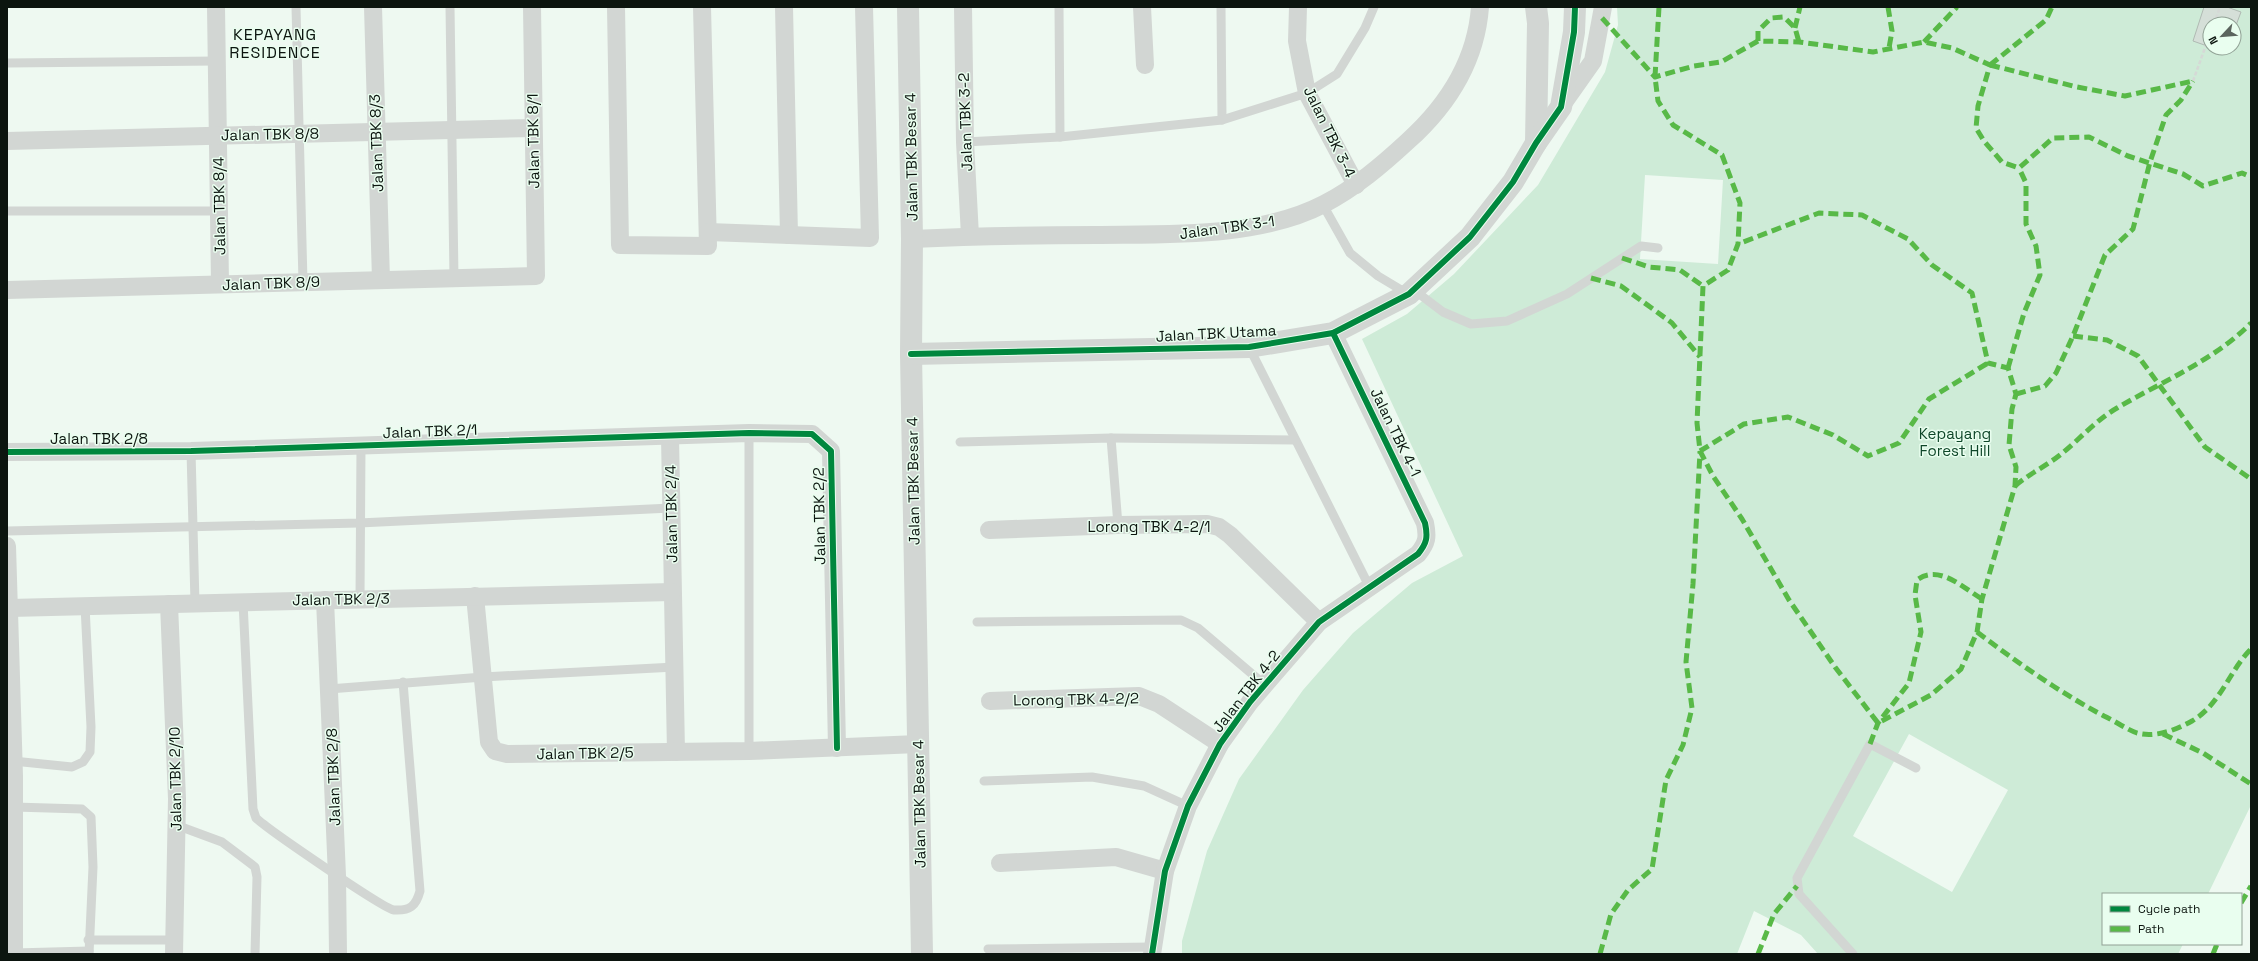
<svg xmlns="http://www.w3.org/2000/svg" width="2258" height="961" font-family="'Space Grotesk',sans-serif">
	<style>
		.green { fill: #ceebd7; fill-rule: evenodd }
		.building { fill: #d5dfd8; stroke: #b0bab3 }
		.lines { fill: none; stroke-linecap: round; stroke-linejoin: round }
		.path { stroke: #d5d9d6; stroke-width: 2.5; stroke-dasharray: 4 2; stroke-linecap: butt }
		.service { stroke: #d2d6d3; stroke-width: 9 }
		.minor { stroke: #d2d6d3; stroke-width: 18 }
		.tertiary { stroke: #d2d6d3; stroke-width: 22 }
		.quiet { stroke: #58b947; stroke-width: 5; stroke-dasharray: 10 5; stroke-linecap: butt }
		.cycleway-casing { stroke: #e9feef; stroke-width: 8 }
		.cycleway { stroke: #00873e; stroke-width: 6 }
		.labels { text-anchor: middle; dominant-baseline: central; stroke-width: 3; stroke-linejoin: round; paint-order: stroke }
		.street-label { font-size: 15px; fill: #0c150f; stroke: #e9feef }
		.park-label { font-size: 15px; fill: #0f4729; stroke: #e9feef }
		.neighbourhood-label { font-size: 16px; letter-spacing: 1px; fill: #0c150f; stroke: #e9feef }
	</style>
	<rect width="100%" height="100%" fill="#eef9f1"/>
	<!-- green -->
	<path class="green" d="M1617,7h634v798l-43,89h-105v50h80l-5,10h-360l-17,-19 -47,-24 -17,43h-555v-13l25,-90 32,-72 64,-89 50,-57 59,-50 51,-27 -101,-217 45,-25 47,-40 84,-89 67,-113 13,-47zM2210,24h24v24h-24zM1645,175l78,5 -5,84 -78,-5zM1909,734l99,56 -56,102 -99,-56z"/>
	<!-- building -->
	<path class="building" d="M2204,7h23l14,5 -6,16 -1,-4h-24v23l-17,-6z"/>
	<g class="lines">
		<!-- path -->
		<g class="path">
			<path d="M2214,24l6,-17"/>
			<path d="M2193,81l17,-47"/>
		</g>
		<!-- service -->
		<g class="service">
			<path d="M296,7l7,275"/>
			<path d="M450,7l4,271"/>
			<path d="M1059,7l1,130"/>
			<path d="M1221,7l1,113"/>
			<path d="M7,63l210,-2"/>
			<path d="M965,142l95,-5 162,-17 85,-27 30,-19 28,-46 9,-21"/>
			<path d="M1323,205l27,48 28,23 30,18"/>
			<path d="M7,211h212"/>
			<path d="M1414,290l29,22 28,12 36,-3 60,-27 74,-48 17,2"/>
			<path d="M1249,347l121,241"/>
			<path d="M1111,438l184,2"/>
			<path d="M960,442l151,-4 7,87"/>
			<path d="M191,451l4,152"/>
			<path d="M7,531l352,-8 312,-15"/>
			<path d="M360,599l1,-153"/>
			<path d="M243,602l10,207 3,9c11,11 128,91 138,92 16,1 22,-4 26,-19l-17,-209"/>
			<path d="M977,622l204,-2 17,8 67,57"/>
			<path d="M329,689l154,-12 192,-10"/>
			<path d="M749,751v-318"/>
			<path d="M13,761l59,6 11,-5 7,-10 1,-25 -6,-121"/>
			<path d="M984,781l108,-4 52,9 44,20"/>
			<path d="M14,807l68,2 9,8 2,50 -4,87"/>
			<path d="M176,825l46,17 33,25 2,10 -2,77"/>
			<path d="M88,940h86"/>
			<path d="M988,949l164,-2"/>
			<path d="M14,953l75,-2"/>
			<path d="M1853,954l-54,-60 -2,-16 73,-134 46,24"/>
		</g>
		<!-- minor -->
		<g class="minor">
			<path d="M216,7l4,277"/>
			<path d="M373,7l8,273"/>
			<path d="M616,7l4,238 88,1 -6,-239"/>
			<path d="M784,7l5,228"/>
			<path d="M963,7l2,135 5,94"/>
			<path d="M1142,7l3,58"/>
			<path d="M1298,7l-1,34 10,52 49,92"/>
			<path d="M1562,105l31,-44 10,-54"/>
			<path d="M7,141l526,-13"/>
			<path d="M708,232l162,6 -6,-231"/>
			<path d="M912,239c62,-3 123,-4 184,-4 72,-1 163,3 228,-31 31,-16 58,-39 84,-63 40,-36 68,-80 72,-134"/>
			<path d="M7,290l529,-14 -4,-269"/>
			<path d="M670,437l6,315"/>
			<path d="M7,452l184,-1 558,-18 63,1 19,17 6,297"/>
			<path d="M989,530l129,-5 89,-1 12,3 11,8 89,87"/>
			<path d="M7,546l7,230v178"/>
			<path d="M475,596l14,146 6,9 12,3 242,-3 169,-7"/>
			<path d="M325,600l12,276 1,78"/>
			<path d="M169,604l8,195 -3,155"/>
			<path d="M10,608l662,-16"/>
			<path d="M990,701l149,-5 20,8 61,40"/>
			<path d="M1000,863l116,-6 49,14"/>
			<path d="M1152,954l13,-83 23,-65 32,-62 30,-42 69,-80 99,-68c9,-11 10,-17 7,-31l-92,-190"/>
		</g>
		<!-- tertiary -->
		<g class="tertiary">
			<path d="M908,7l4,232 -1,115 11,600"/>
			<path d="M1536,7l2,16 -2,120"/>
			<path d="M911,354l338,-7 84,-14 76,-39 61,-57 43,-55 23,-39 25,-36 13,-75 1,-25"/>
		</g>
		<!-- quiet -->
		<g class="quiet">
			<path d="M1659,7l-4,70 3,24 15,24 49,30 18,48 -2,41 -10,26 -25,16 -6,137 3,28 13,25 29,43 47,81 46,67 43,56 53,-28 30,-26 16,-37 5,-33 33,-113 1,-19 -7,-22 3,-36 4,-15 -8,-26 -20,-5 -16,-70 -40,-28 -24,-26 -46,-24 -43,-2 -81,31"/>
			<path d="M1888,7l4,24 -3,17"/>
			<path d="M1602,18l53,59 39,-11 27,-4 37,-21 41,1 74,10 51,-10 28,6 38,17 -12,41 -2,22 8,13 18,21 17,6 34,-30 36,-1 39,19 55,18 20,12 39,-13 9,4"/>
			<path d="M1795,28l5,-21"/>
			<path d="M1758,41v-10l13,-13 13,-1 11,11 4,14"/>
			<path d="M1924,42l33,-35"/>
			<path d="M1990,65l87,22 48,9 68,-15"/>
			<path d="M1990,65l56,-45 6,-13"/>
			<path d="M1622,258l27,9 31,3 23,16"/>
			<path d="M1591,278l30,8 32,23 19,14 28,34"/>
			<path d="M2073,336l34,4 31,16 67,91 46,32"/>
			<path d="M2008,368l16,-55 16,-38 -4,-29 -10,-22v-41l-7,-15"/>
			<path d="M2016,394l29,-8 11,-13 17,-37 32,-81 28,-26 17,-67 16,-47 15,-15 12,-19"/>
			<path d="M1700,451l44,-27 44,-7 45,18 35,21 31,-13 30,-44 59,-36"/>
			<path d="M2015,486c14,-12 31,-20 45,-31 19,-15 36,-35 57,-47 44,-26 98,-48 134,-85"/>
			<path d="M1977,632c41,31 82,60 127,84 11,5 22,13 33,17 18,5 39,-3 55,-12 29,-17 37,-50 59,-72"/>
			<path d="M2163,734l40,19 48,31"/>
			<path d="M1870,744l8,-21 31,-40 12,-51 -6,-37 2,-15c22,-16 45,7 65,19"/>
			<path d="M2241,903l10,-17"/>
			<path d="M1600,954l11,-40 17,-24 24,-21 14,-89 17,-35 9,-37 -6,-46 7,-78 7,-132"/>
			<path d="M1758,954l16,-40 23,-28"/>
			<path d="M2213,954l4,-10"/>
		</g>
		<defs>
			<g id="cycleway">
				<path d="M911,354l338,-7 84,-14 76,-39 61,-57 43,-55 23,-39 25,-36 13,-75 1,-25"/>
				<path d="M7,452l184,-1 558,-18 63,1 19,17 6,297"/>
				<path d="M1152,954l13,-83 23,-65 32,-62 30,-42 69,-80 99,-68c9,-11 10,-17 7,-31l-92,-190"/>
			</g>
		</defs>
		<!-- cycleway casing -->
		<use href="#cycleway" class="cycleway-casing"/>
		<!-- cycleway -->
		<use href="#cycleway" class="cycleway"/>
	</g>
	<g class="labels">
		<!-- street labels -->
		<g class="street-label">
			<text transform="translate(965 122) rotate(-92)">Jalan TBK 3-2</text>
			<text transform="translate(1330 132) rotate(64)">Jalan TBK 3-4</text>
			<text transform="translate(270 134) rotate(-1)">Jalan TBK 8/8</text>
			<text transform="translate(533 141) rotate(-91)">Jalan TBK 8/1</text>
			<text transform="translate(376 143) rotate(-92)">Jalan TBK 8/3</text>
			<text transform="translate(911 157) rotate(-91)">Jalan TBK Besar 4</text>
			<text transform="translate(219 206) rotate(-91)">Jalan TBK 8/4</text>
			<text transform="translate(1227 227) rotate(-8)">Jalan TBK 3-1</text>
			<text transform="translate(271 283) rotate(-2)">Jalan TBK 8/9</text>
			<text transform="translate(1216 333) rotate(-3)">Jalan TBK Utama</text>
			<text transform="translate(430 431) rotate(-2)">Jalan TBK 2/1</text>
			<text transform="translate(1396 432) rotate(64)">Jalan TBK 4-1</text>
			<text x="99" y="438">Jalan TBK 2/8</text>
			<text transform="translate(913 481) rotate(-91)">Jalan TBK Besar 4</text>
			<text transform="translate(671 514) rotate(-91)">Jalan TBK 2/4</text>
			<text transform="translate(819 516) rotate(-91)">Jalan TBK 2/2</text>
			<text x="1149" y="526">Lorong TBK 4-2/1</text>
			<text transform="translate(341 599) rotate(-1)">Jalan TBK 2/3</text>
			<text transform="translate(1246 691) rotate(-52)">Jalan TBK 4-2</text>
			<text transform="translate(1076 699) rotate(-1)">Lorong TBK 4-2/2</text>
			<text transform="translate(585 753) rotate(-1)">Jalan TBK 2/5</text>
			<text transform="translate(333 777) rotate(-92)">Jalan TBK 2/8</text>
			<text transform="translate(175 779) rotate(-91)">Jalan TBK 2/10</text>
			<text transform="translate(919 804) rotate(-91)">Jalan TBK Besar 4</text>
		</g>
		<!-- park labels -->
		<g class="park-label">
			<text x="1955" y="433">Kepayang<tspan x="1955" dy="17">Forest Hill</tspan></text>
		</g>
		<!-- neighbourhood labels -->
		<g class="neighbourhood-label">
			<text x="275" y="34">KEPAYANG<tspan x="275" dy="18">RESIDENCE</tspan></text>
		</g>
	</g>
	<!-- border -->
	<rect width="2258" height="961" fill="none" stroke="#0c150f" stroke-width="16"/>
	<!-- legend -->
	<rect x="2102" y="893" width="140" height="52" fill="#e9feef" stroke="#91a195"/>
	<rect x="2110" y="906" width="20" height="6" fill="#00873e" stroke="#91a195"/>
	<text x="2138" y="913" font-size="12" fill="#0c150f">Cycle path</text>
	<rect x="2110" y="926" width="20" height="6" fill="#58b947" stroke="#91a195"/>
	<text x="2138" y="933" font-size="12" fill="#0c150f">Path</text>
	<!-- north arrow -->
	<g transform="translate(2222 36) rotate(244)"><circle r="19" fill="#e9feef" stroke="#91a195"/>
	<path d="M0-3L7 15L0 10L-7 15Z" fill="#5b655e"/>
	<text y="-6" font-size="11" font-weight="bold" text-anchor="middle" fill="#0c150f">N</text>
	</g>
</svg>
